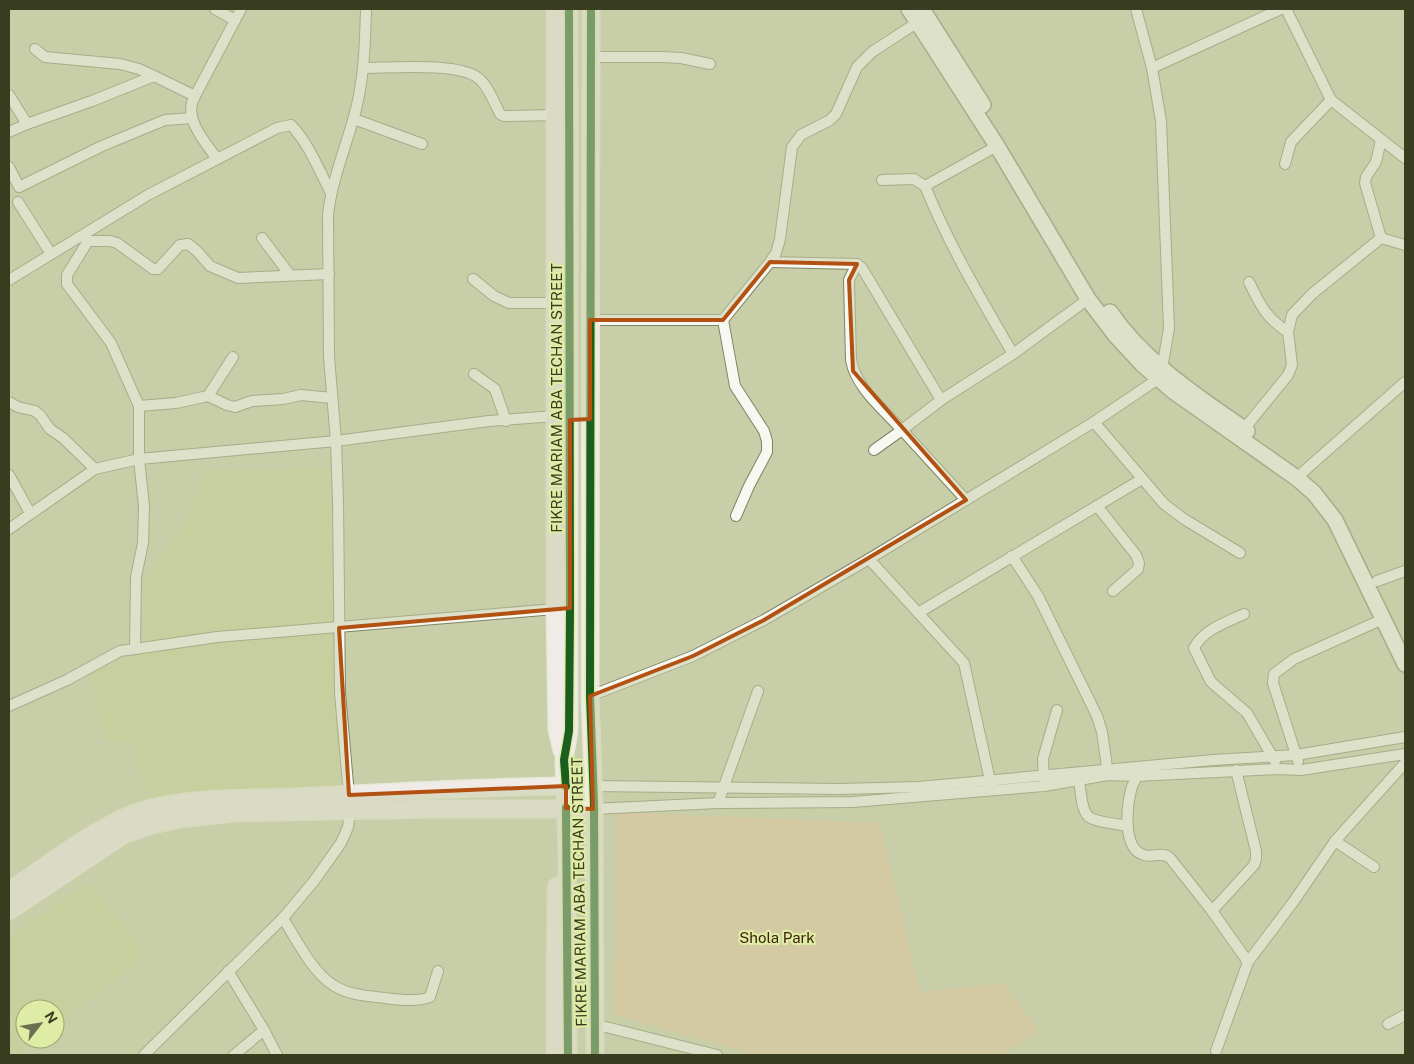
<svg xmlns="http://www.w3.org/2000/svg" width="1414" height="1064" font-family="'Public Sans',sans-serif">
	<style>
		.built { fill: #c7d195 }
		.park { fill: #dfc39c }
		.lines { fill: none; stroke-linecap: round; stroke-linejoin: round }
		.street-casing { stroke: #7f8465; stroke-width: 12 }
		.secondary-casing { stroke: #7f8465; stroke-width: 18 }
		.primary-casing { stroke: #e6e9d8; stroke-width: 19 }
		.street { stroke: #f7f8f2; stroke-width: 10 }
		.secondary { stroke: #f7f8f2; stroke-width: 15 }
		.primary { stroke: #f1ebe8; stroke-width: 16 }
		.cycleway-casing { stroke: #dfeca5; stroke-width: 11 }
		.cycleway { stroke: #1b5e20; stroke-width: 8 }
		.marked { fill: none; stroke: #b35112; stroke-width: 4; stroke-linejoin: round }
		.labels { text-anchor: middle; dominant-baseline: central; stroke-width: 4.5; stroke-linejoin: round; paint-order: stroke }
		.street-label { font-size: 15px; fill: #383d20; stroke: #dfeca5 }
		.park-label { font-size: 15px; fill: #3e220a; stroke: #dfeca5 }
	</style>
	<rect width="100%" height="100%" fill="#c8cea8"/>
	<!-- built -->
	<g class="built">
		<path d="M328,469l10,241v88l-93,-5 -96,5 -17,-54 -29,-5 -13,-66 50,-20 5,-15 -2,-58 38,-51 27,-59z"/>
		<path d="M88,883l51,59 3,17 -87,69v-19h-30v30h17l-29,16h-4v-118z"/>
	</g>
	<!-- park -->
	<path class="park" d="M617,812l263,11 40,169 84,-9 35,49 -39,23h-242l-144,-40z"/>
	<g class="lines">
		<defs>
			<g id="street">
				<path d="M215,9l20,11"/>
				<path d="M35,49l10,8 75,7 19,5 15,7"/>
				<path d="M592,57h71l18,1 29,6"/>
				<path d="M363,68c26,0 96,-6 115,10 9,6 17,26 22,36l4,2 52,-1"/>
				<path d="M1152,68l129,-59h5l45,91 74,58"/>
				<path d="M9,95l18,29"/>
				<path d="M195,96c-13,21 10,46 22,63"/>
				<path d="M354,119l68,25"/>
				<path d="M9,132l18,-8 65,-23 62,-25 41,20 46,-87"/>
				<path d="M997,146l-72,40c23,57 57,115 88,168"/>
				<path d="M1285,164l6,-22 40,-42"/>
				<path d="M9,167l10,20 83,-41 63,-26 27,-2"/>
				<path d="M882,180l32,-1 11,7"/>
				<path d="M18,202l33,52"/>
				<path d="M85,237l3,4h22l7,2 36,26h5l22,-24 8,-1 9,7 13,15 28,12 91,-4"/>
				<path d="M262,238l28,37"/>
				<path d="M1381,238l-16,-55 1,-6 10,-15 5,-22"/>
				<path d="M1381,238l24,7"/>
				<path d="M770,262l87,2 5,4 79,132"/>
				<path d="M857,264l-8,16 2,80c5,28 32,49 51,70l-28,20"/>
				<path d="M473,279l21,17 15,7h46"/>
				<path d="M9,280l139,-85 129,-67 14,-3c18,19 28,45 40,68"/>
				<path d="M1249,282c11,23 17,36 39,50"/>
				<path d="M590,320h133l47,-58 6,-9 4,-14 12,-92 9,-12 29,-15 6,-6 21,-47 15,-15 46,-30"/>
				<path d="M723,320l12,66 29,45 3,10v11l-18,34 -13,30"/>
				<path d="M474,374l21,15 11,32"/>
				<path d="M208,396l25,-39"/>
				<path d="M9,402l9,5 17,4 5,4 10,14 13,9 32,31"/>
				<path d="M139,406l37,-3 32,-7 19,9 8,2 17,-6 31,-2 18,-4 31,3"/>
				<path d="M1094,422l70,82 20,15 56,34"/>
				<path d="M1244,429l44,-54 4,-10 -4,-33 4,-17 20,-21 69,-56"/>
				<path d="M9,475l21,38"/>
				<path d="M1298,479l5,-7 102,-90"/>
				<path d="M966,500l-64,-70 39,-30 72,-46 75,-55"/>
				<path d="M1097,506l39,49 3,8 -1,6 -25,22"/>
				<path d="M9,529l86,-60 44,-10 197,-18 -7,-84 -1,-143c4,-33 16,-62 25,-94 11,-36 12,-74 13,-111"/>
				<path d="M1012,556l26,40 59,120 5,16 6,42"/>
				<path d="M869,559l95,104 27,122"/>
				<path d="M1377,581l28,-10"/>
				<path d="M918,613l224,-134"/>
				<path d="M1244,614c-19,9 -40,15 -50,34l17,34 36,31 28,48"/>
				<path d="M135,649l82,-12 338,-28"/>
				<path d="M590,696l103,-40 71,-36 105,-61 225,-137 64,-43 4,-10 7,-41 -8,-207 -9,-53 -16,-59"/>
				<path d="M9,706l58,-26 53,-29 15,-2 1,-72 7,-34 1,-37 -5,-47v-53l-28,-63 -44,-59v-9l21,-34"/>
				<path d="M1298,761l-25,-78 1,-9 20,-15 89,-40"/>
				<path d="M1137,776c-2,5 -5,9 -6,14 -4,16 -9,59 13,65 8,3 18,-4 26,3l42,53 36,51 -32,89"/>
				<path d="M1044,780l-1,-21 14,-49"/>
				<path d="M1079,781c2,10 2,28 9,35 5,6 31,8 39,10"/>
				<path d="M592,786l248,3 79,-2 294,-27 83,-5 109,-18"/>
				<path d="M349,795l-9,-102 -2,-193 -2,-59 153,-20 67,-5"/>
				<path d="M718,803l40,-112"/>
				<path d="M593,809l125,-6 135,-1 191,-16 64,-11 29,1 142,-7 22,1 104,-16"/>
				<path d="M1335,841l39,26"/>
				<path d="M1212,911l42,-46 2,-6v-8l-20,-81"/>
				<path d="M283,918c12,20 30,55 50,67 15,10 34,11 52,13 14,2 33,4 45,-1l8,-26"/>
				<path d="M1248,962l46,-61 41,-60 70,-78"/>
				<path d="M228,971l36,59 13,25"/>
				<path d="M594,1024l123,31"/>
				<path d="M1388,1024l17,-9"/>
				<path d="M144,1055l139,-137 31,-37 27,-38 7,-16 2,-15"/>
				<path d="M234,1055l30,-25"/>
			</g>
			<g id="secondary">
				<path d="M909,9l88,137 91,153 28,37 26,28 31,27 125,88 16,14 21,27 70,144"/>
				<path d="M922,9l61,96"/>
				<path d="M1110,312c34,50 88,85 137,119"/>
			</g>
			<g id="primary">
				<path d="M555,9v600l2,120 5,22"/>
				<path d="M591,9l-1,687 4,107 1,252"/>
				<path d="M9,891c39,-26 85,-63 129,-79 47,-16 109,-13 158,-15 99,-5 198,-11 296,-11"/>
				<path d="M9,911l114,-76 25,-9 32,-7 54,-6 204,-4h155"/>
				<path d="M555,1055l1,-166 1,-3"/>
				<path d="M568,1055l-1,-207 -3,-88 5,-29v-722"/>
			</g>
		</defs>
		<!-- street casing -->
		<use href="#street" class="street-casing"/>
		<!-- secondary casing -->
		<use href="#secondary" class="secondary-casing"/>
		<!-- primary casing -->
		<use href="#primary" class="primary-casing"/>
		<!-- street -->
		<use href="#street" class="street"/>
		<!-- secondary -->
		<use href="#secondary" class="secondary"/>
		<!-- primary -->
		<use href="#primary" class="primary"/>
		<defs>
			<g id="cycleway">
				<path d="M591,9l-1,687 4,107 1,252"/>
				<path d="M566,786l-2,-26 5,-29 1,-120 -1,-602"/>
				<path d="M566,808l2,247"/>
			</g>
		</defs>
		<!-- cycleway casing -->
		<use href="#cycleway" class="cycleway-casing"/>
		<!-- cycleway -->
		<use href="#cycleway" class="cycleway"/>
	</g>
	<!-- marked area -->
	<path d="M0 0H1414V1064H0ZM770,262l87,2 -8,16 4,91 113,129 -202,120 -71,36 -103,40 3,113 -27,-1v-22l-217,9 -10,-167 231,-20v-188l20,-1v-99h133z" fill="#c8cea8" fill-opacity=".55" fill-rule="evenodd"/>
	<path class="marked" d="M770,262l87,2 -8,16 4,91 113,129 -202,120 -71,36 -103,40 3,113 -27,-1v-22l-217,9 -10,-167 231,-20v-188l20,-1v-99h133z"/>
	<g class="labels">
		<!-- street labels -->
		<g class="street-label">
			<text transform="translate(556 398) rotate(-90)">FIKRE MARIAM ABA TECHAN STREET</text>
			<text transform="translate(579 892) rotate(-91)">FIKRE MARIAM ABA TECHAN STREET</text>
		</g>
		<!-- park labels -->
		<g class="park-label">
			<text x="777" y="937">Shola Park</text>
		</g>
	</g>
	<!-- border -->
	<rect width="1414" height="1064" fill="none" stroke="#383d20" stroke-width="20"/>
	<!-- north arrow -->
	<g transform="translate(40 1024) rotate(59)"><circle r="24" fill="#dfeca5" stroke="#9ca670"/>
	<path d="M0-4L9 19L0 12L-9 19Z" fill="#6a7050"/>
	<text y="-8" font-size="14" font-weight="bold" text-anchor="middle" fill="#383d20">N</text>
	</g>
</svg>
